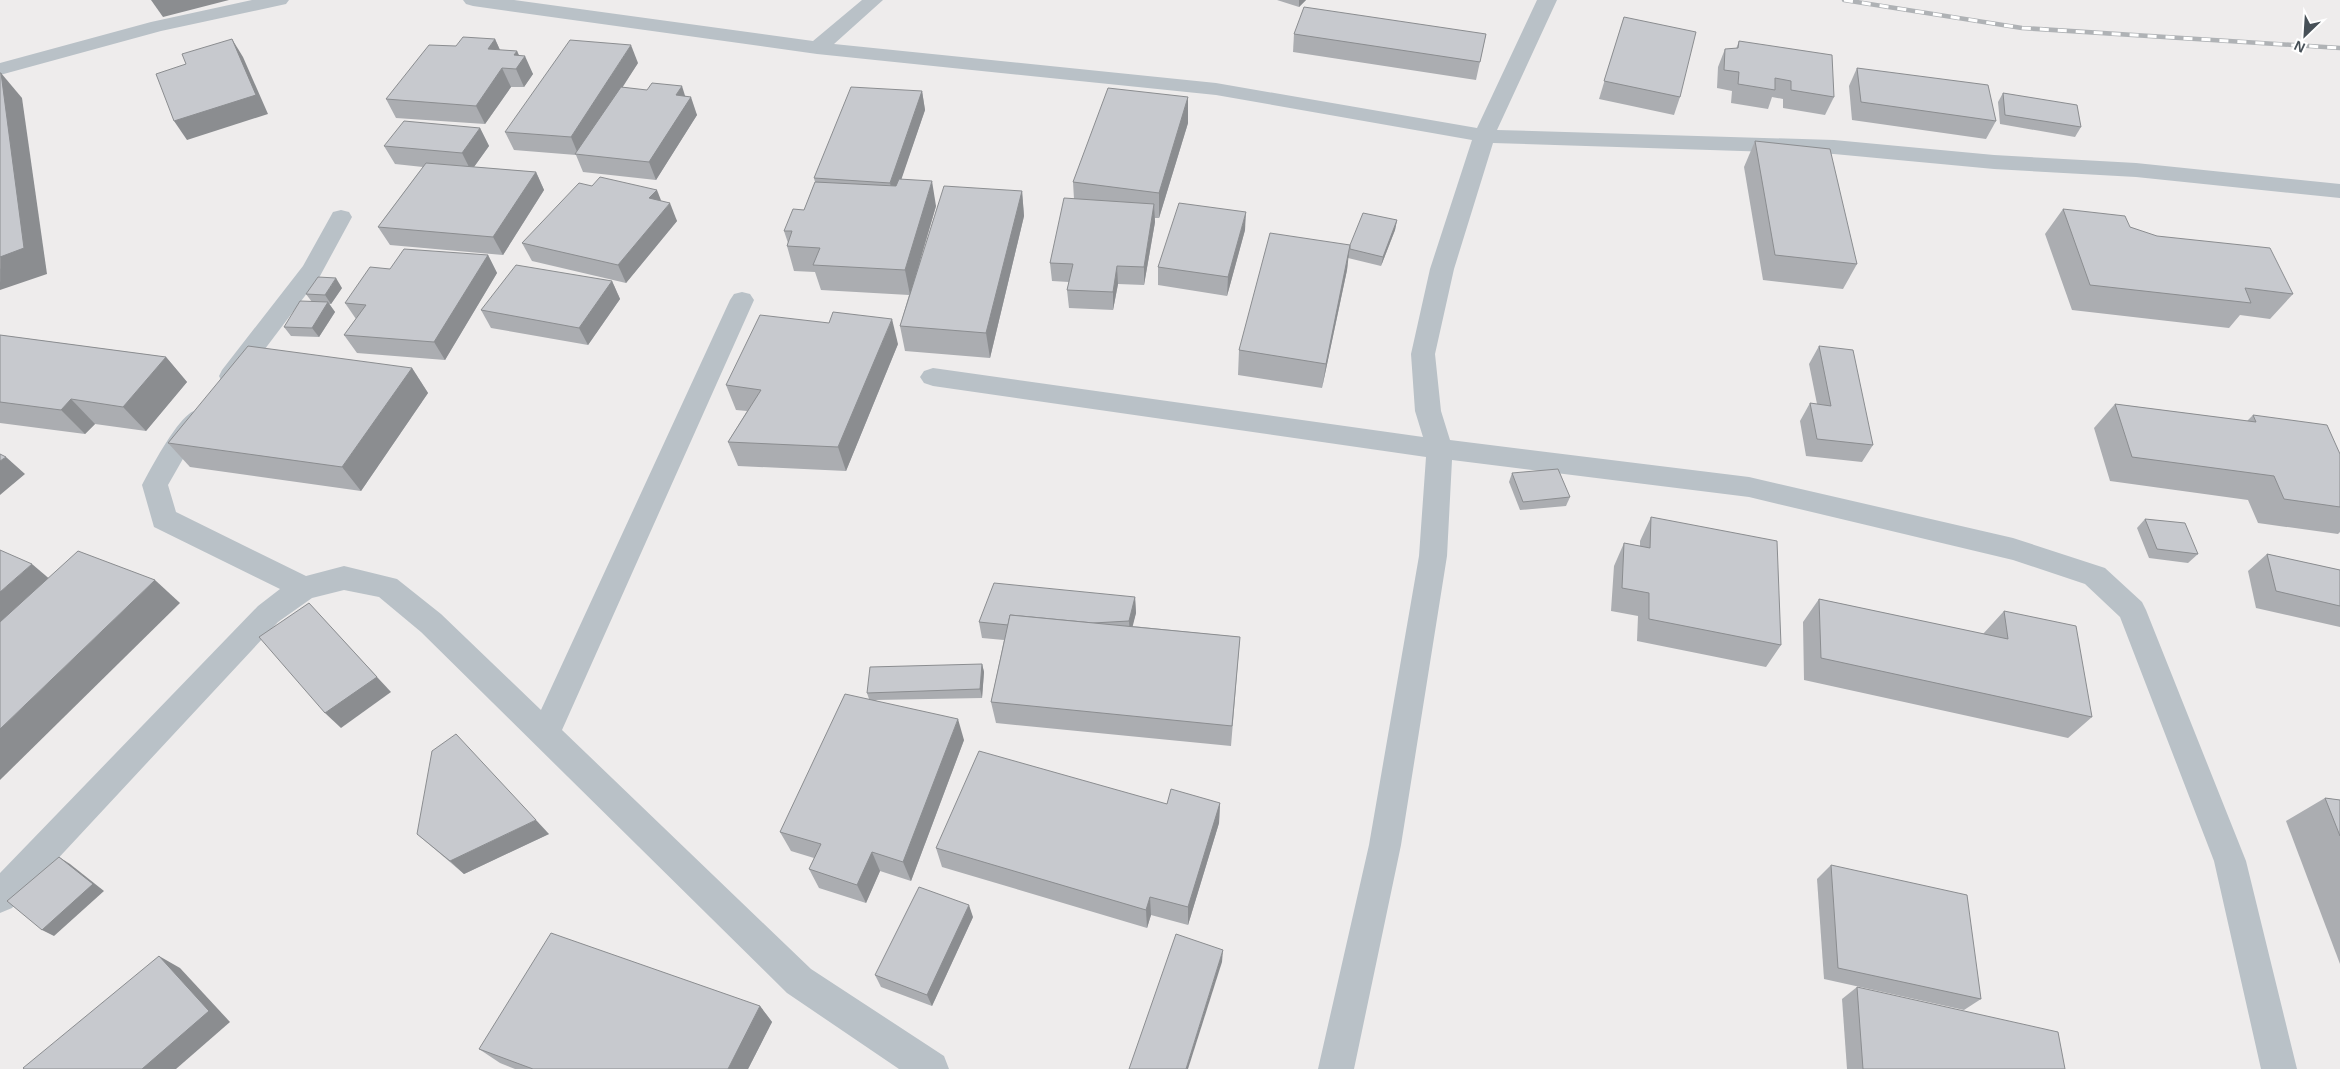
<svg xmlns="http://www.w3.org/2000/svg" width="2340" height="1069" font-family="Helvetica,sans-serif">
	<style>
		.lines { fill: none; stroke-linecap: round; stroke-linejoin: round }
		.minor { fill: #b9c1c7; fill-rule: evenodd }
		.rail-casing { stroke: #afb2b5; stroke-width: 4.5 }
		.rail { stroke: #fff; stroke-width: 3; stroke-dasharray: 9; stroke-linecap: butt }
		.wall { fill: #abadb1 }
		.shaded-wall { fill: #8b8d90 }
		.building { fill: #c7c9ce; stroke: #8b8d90 }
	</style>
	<rect width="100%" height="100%" fill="#eeecec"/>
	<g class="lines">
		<!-- minor -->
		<g class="minor">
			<path d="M252,0h37l-3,4 -125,27 -161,44v-12l151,-41z"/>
			<path d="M463,0h51l299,41 49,-41h21l-49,44 382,39 261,45 60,-128h20l-60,130 337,10 160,15 142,8 204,21v14l-204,-21 -142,-8 -160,-15 -341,-11 -39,126 -19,85 6,57 9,29 299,37 264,61 92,30 37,34 4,8 100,251 51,208h-36l-47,-208 -94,-244 -35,-33 -72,-24 -264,-63 -297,-37 -5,96 -46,289 -47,224h-36l51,-224 50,-289 7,-99 -493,-71 -9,-3 -4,-6 4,-6 9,-3 490,69 -8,-26 -4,-57 19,-85 42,-129 -256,-45 -399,-41 -344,-48 -7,-2z"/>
			<path d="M341,210l8,2 3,5 -32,59 -80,106 -9,3 -9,-3 -3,-6 3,-6 81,-104 30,-54z"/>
			<path d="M742,292l8,2 4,6 -192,430 249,239 133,87 5,13h-50l-112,-76 -366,-361 -42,-35 -35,-7 -32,8 -34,24 -266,286 -12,5v-40l258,-267 22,-17 -126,-62 -12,-42c9,-17 32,-60 47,-71 5,-5 12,-3 18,-1l4,7 -27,37 -16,28 8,27 130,64 38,-10 53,13 44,35 100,96 189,-410 4,-6z"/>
		</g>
		<defs>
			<path id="rail" d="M1844,0l178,28 318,20"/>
		</defs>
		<!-- rail casing -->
		<use href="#rail" class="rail-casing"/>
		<!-- rail -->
		<use href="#rail" class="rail"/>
	</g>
	<!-- wall -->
	<g class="wall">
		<path d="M1277,0h29l-7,7z"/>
		<path d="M1624,17l56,80 -6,18 -75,-16z"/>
		<path d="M1294,34h192l-10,46 -183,-28z"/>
		<path d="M495,39l5,11 17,1 2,4 14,19 -9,13h-13l-26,37 -89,-6 -10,-19 70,-53z"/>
		<path d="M1739,41l95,56 -9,18 -42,-7v-9l-11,-2 -4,12 -37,-6 1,-12 -15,-3 1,-21 7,-18h11z"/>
		<path d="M638,63l-16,24 64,9 11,19 -41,65 -73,-8 -7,-17 -62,-5 -9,-18z"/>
		<path d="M1857,68l139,53 -10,18 -134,-19 -3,-34z"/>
		<path d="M922,91l3,19 -24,69 35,27 -16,55 102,-70 2,25 -34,142 -85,-7 -5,-25 9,-31 -88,-5 -6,-18 -21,-1 -7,-25 1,-3 -4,-12 20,-21 11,-28 -1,-4z"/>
		<path d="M2003,93l78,34 -6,10 -75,-13 -2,-22z"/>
		<path d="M1188,97v26l-29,95h-4v4l-11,63 -26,-1 -5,26 -44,-2 -2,-18 2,-8 -17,-1 -2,-18 24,-64 -1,-17z"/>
		<path d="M480,128l9,18 -15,21 62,5 8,18 -41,65 -113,-10 -12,-18 45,-60 -28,-3 -11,-18z"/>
		<path d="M1755,141l102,123 -14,25 -80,-9 -19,-113z"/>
		<path d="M592,186l69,15 16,20 -51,62 -94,-22 -10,-18z"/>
		<path d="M2063,209l67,18 163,67 -23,25 -30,-4 -11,13 -157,-18 -27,-76z"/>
		<path d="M1397,220l-2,10 -14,36 -33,-8 -1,12 -25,118 -84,-13 1,-25 111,-105z"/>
		<path d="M1245,230l-18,66 -69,-11v-18z"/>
		<path d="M488,255l9,18 -52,87 -88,-7 -13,-18 12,-16 -11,-16z"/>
		<path d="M612,281l8,18 -32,46 -97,-17 -10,-18z"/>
		<path d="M342,288l-11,16h-2l6,8 -16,25 -28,-1 -7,-9 28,-25 -6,-8z"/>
		<path d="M0,335l166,22 21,25 -41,49 -51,-7 -10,10 -85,-11z"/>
		<path d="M898,344l-52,127 -108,-5 -10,-24 19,-31 -11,-1 -10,-25z"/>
		<path d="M1819,346l54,99 -11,17 -56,-6 -6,-35 10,-18 7,1 -8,-40z"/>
		<path d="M412,368l16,25 -67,98 -171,-24 -22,-24z"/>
		<path d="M2115,404l132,17 6,-6 87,39v78l-2,2 -80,-11 -10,-23 -138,-19 -16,-53z"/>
		<path d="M1512,473l58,24 -4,9 -46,4 -11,-28z"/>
		<path d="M1651,517l130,128 -15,22 -129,-26 1,-25 -27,-5 3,-45 10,-23 16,3v-5z"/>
		<path d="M2145,519l53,35 -10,9 -39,-5 -12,-30z"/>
		<path d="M2267,554l73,16v57l-84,-19 -8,-37z"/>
		<path d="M1135,597l1,16 -4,13 108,11 -9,109 -235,-23 -5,-21 13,-62 -22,-2 -3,-16z"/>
		<path d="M1819,599l164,35 21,-23 88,106 -24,21 -264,-58 -1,-58z"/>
		<path d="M982,664l2,8 -2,26 -107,2 89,40 -53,141 -31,-10 -14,32 -47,-15 -10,-19 5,-11 -23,-7 -11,-19 89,-133 -2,-6z"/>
		<path d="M2325,798l15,2v164l-54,-143z"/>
		<path d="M1220,803l-1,20 -31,102 -37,-10 -4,13 -205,-61 -6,-19 231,-44z"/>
		<path d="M417,834h132l-85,40z"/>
		<path d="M1831,865l150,134 -17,11 -140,-31 -7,-100z"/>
		<path d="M973,917l-41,89 -51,-19 -6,-12z"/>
		<path d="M1857,987l208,82h-218l-5,-70z"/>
		<path d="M760,1006l12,16 -24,47h-233l-15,-6 -21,-14z"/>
	</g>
	<!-- shaded-wall -->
	<g class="shaded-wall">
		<path d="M151,0h78l-66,17z"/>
		<path d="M1299,0h7l-7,7z"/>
		<path d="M232,39l11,18 25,57 -81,26 -13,-19z"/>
		<path d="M495,39l8,18 -15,-8z"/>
		<path d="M631,45l7,18 -58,91h-2l-7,-17z"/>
		<path d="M517,51l4,10 4,-5 8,18 -9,13 -8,-18 -2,-14z"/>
		<path d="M502,68l9,19 -26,37 -9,-18z"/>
		<path d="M1,73l21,25 25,176 -47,16z"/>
		<path d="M682,86l5,16 4,-5 6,18 -41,65 -7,-18 27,-67z"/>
		<path d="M922,91l3,19 -31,91 -4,-18z"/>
		<path d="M1188,97v26l-29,95v-25z"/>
		<path d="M480,128l9,18 -18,25 -9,-18z"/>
		<path d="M536,172l8,18 -41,65 -10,-18z"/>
		<path d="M932,181l4,25 -26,89 -5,-25z"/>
		<path d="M657,190l7,18 -15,-10z"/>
		<path d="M1022,191l2,25 -34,142 -4,-25z"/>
		<path d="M670,203l7,18 -51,62 -8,-18z"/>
		<path d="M1154,204l1,18 -11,63v-18z"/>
		<path d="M1246,212l-1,18 -18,66 1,-19z"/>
		<path d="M1397,220l-2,10 -14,36 2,-9z"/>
		<path d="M1350,245l-3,25 -25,118 4,-24z"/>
		<path d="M488,255l9,18 -52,87 -11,-18z"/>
		<path d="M1117,266l1,18 -5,26v-18z"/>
		<path d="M336,278l6,10 -11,16 -6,-9z"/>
		<path d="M612,281l8,18 -32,46 -9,-17z"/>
		<path d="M328,302l7,10 -16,25 -7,-9z"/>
		<path d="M892,319l6,25 -52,127 -8,-24z"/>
		<path d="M166,357l21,25 -41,49 -23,-24z"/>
		<path d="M412,368l16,25 -67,98 -19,-24z"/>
		<path d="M71,399l24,25 -10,10 -24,-24z"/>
		<path d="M6,457l19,17 -25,21v-34z"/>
		<path d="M32,564l27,23 -59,53v-48z"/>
		<path d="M155,580l25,23 -180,177v-51z"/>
		<path d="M1135,597l1,16 -6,24 -1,-16z"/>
		<path d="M324,620l67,72 -50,36 -16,-15z"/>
		<path d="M982,664l2,8 -2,26 -2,-9z"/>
		<path d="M958,719l6,21 -53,141 -8,-19z"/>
		<path d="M1220,803l-1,20 -31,102v-18z"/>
		<path d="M536,820l13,14 -85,40 -14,-13z"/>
		<path d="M872,852l8,19 -14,32 -9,-18z"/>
		<path d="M59,857l11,7 34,27 -50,45 -12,-6z"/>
		<path d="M1150,897l1,18 -4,13 -1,-18z"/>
		<path d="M969,905l4,12 -41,89 -5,-11z"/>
		<path d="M1223,950l-1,12 -34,107h-2z"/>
		<path d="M159,956l21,12 50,54 -54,47h-34z"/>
		<path d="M760,1006l12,16 -24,47h-20z"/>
	</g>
	<!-- building -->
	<g class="building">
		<path d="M1304,7l182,27 -6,28 -186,-28z"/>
		<path d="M1624,17l72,15 -16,65 -76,-16z"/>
		<path d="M463,37l32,2 -7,10 29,2 -3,4 11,1 -9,13 -14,-1 -26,38 -90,-7 43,-54 27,1z"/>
		<path d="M232,39l24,56 -82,26 -18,-47 30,-10 -4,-10z"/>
		<path d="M570,40l61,5 -60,92 -66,-5z"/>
		<path d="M1739,41l93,14 2,42 -43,-7v-9l-16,-3v12l-37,-6 1,-12 -15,-2 1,-21 13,-1z"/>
		<path d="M1857,68l131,17 8,36 -135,-19z"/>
		<path d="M0,73h1l23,175 -24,9z"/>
		<path d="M652,83l30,3 -6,9 15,2 -42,65 -74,-8 46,-67 26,3z"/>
		<path d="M851,87l71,4 -32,92 -76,-5z"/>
		<path d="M1108,88l80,9 -29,96 -86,-11z"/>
		<path d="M2003,93l74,12 4,22 -76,-12z"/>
		<path d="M404,121l76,7 -18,25 -78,-7z"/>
		<path d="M1755,141l75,8 27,115 -82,-9z"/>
		<path d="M426,163l110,9 -43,65 -115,-10z"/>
		<path d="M600,177l57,13 -8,8 21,5 -52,62 -96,-22 57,-60 13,3z"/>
		<path d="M899,179l33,2 -27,89 -92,-5 7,-17 -33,-2 5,-15h-8l9,-22 11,1 11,-28 81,4z"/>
		<path d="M944,186l78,5 -36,142 -86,-7z"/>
		<path d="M1064,198l90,6 -10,63 -27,-1 -4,26 -46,-2 6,-26 -23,-1z"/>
		<path d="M1179,203l67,9 -18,65 -70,-10z"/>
		<path d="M2063,209l62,7 5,11 27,9 113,12 23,46 -48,-6 6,15 -161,-18z"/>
		<path d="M1363,213l34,7 -14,37 -33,-8v-4z"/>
		<path d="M1270,233l80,12 -24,119 -87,-14z"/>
		<path d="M404,249l84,6 -54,87 -90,-7 22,-30 -21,-2 25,-36 20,2z"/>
		<path d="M516,265l96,16 -33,47 -98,-18z"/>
		<path d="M318,277l18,1 -11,17 -19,-1z"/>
		<path d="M300,301l28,1 -16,26 -28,-1z"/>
		<path d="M833,312l59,7 -54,128 -110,-5 33,-52 -35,-5 34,-70 69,8z"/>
		<path d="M0,335l166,22 -43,50 -52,-8 -10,11 -61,-8z"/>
		<path d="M248,346l164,22 -70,99 -174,-24z"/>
		<path d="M1819,346l34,4 20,95 -56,-6 -7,-36 21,3z"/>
		<path d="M2115,404l141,18 -3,-7 74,10 13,29v53l-56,-8 -10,-23 -142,-19z"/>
		<path d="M0,454l6,3 -6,4z"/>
		<path d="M1558,469l12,28 -47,5 -11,-29z"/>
		<path d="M1651,517l126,24 4,104 -132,-26v-26l-27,-5 2,-45 26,5z"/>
		<path d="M2145,519l40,4 13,31 -41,-5z"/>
		<path d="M0,550l32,14 -32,28z"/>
		<path d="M78,551l77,29 -155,149v-107z"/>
		<path d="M2267,554l73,16v36l-64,-15z"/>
		<path d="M994,583l141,14 -6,24 -36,2 -83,-8 -2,10 -29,-3z"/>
		<path d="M1819,599l189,40 -4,-28 72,15 16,91 -271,-59z"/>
		<path d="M309,603l68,74 -52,36 -66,-76z"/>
		<path d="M1010,615l230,22 -8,89 -241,-24z"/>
		<path d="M982,664l-2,25 -113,4 3,-26z"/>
		<path d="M845,694l113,25 -55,143 -31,-10 -15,33 -48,-16 12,-25 -41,-12z"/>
		<path d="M456,734l80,86 -86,41 -33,-27 15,-83z"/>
		<path d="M979,751l188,53 4,-15 49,14 -32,104 -38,-10 -4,13 -210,-62z"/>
		<path d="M2325,798l15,2v36z"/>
		<path d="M59,857l34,27 -51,46 -35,-29z"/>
		<path d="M1831,865l136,30 14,104 -143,-31z"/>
		<path d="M919,887l50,18 -42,90 -52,-20z"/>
		<path d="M551,933l209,73 -32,63h-195l-54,-20z"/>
		<path d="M1176,934l47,16 -37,119h-57z"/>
		<path d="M159,956l50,55 -67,58h-118l-1,-1z"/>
		<path d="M1857,987l201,45 7,37h-202z"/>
	</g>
	<!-- north arrow -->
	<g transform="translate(2305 35) rotate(205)" stroke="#ffffff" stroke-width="4" paint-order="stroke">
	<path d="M0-4L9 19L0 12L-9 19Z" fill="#475057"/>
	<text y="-8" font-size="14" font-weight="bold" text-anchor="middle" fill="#475057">N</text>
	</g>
</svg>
